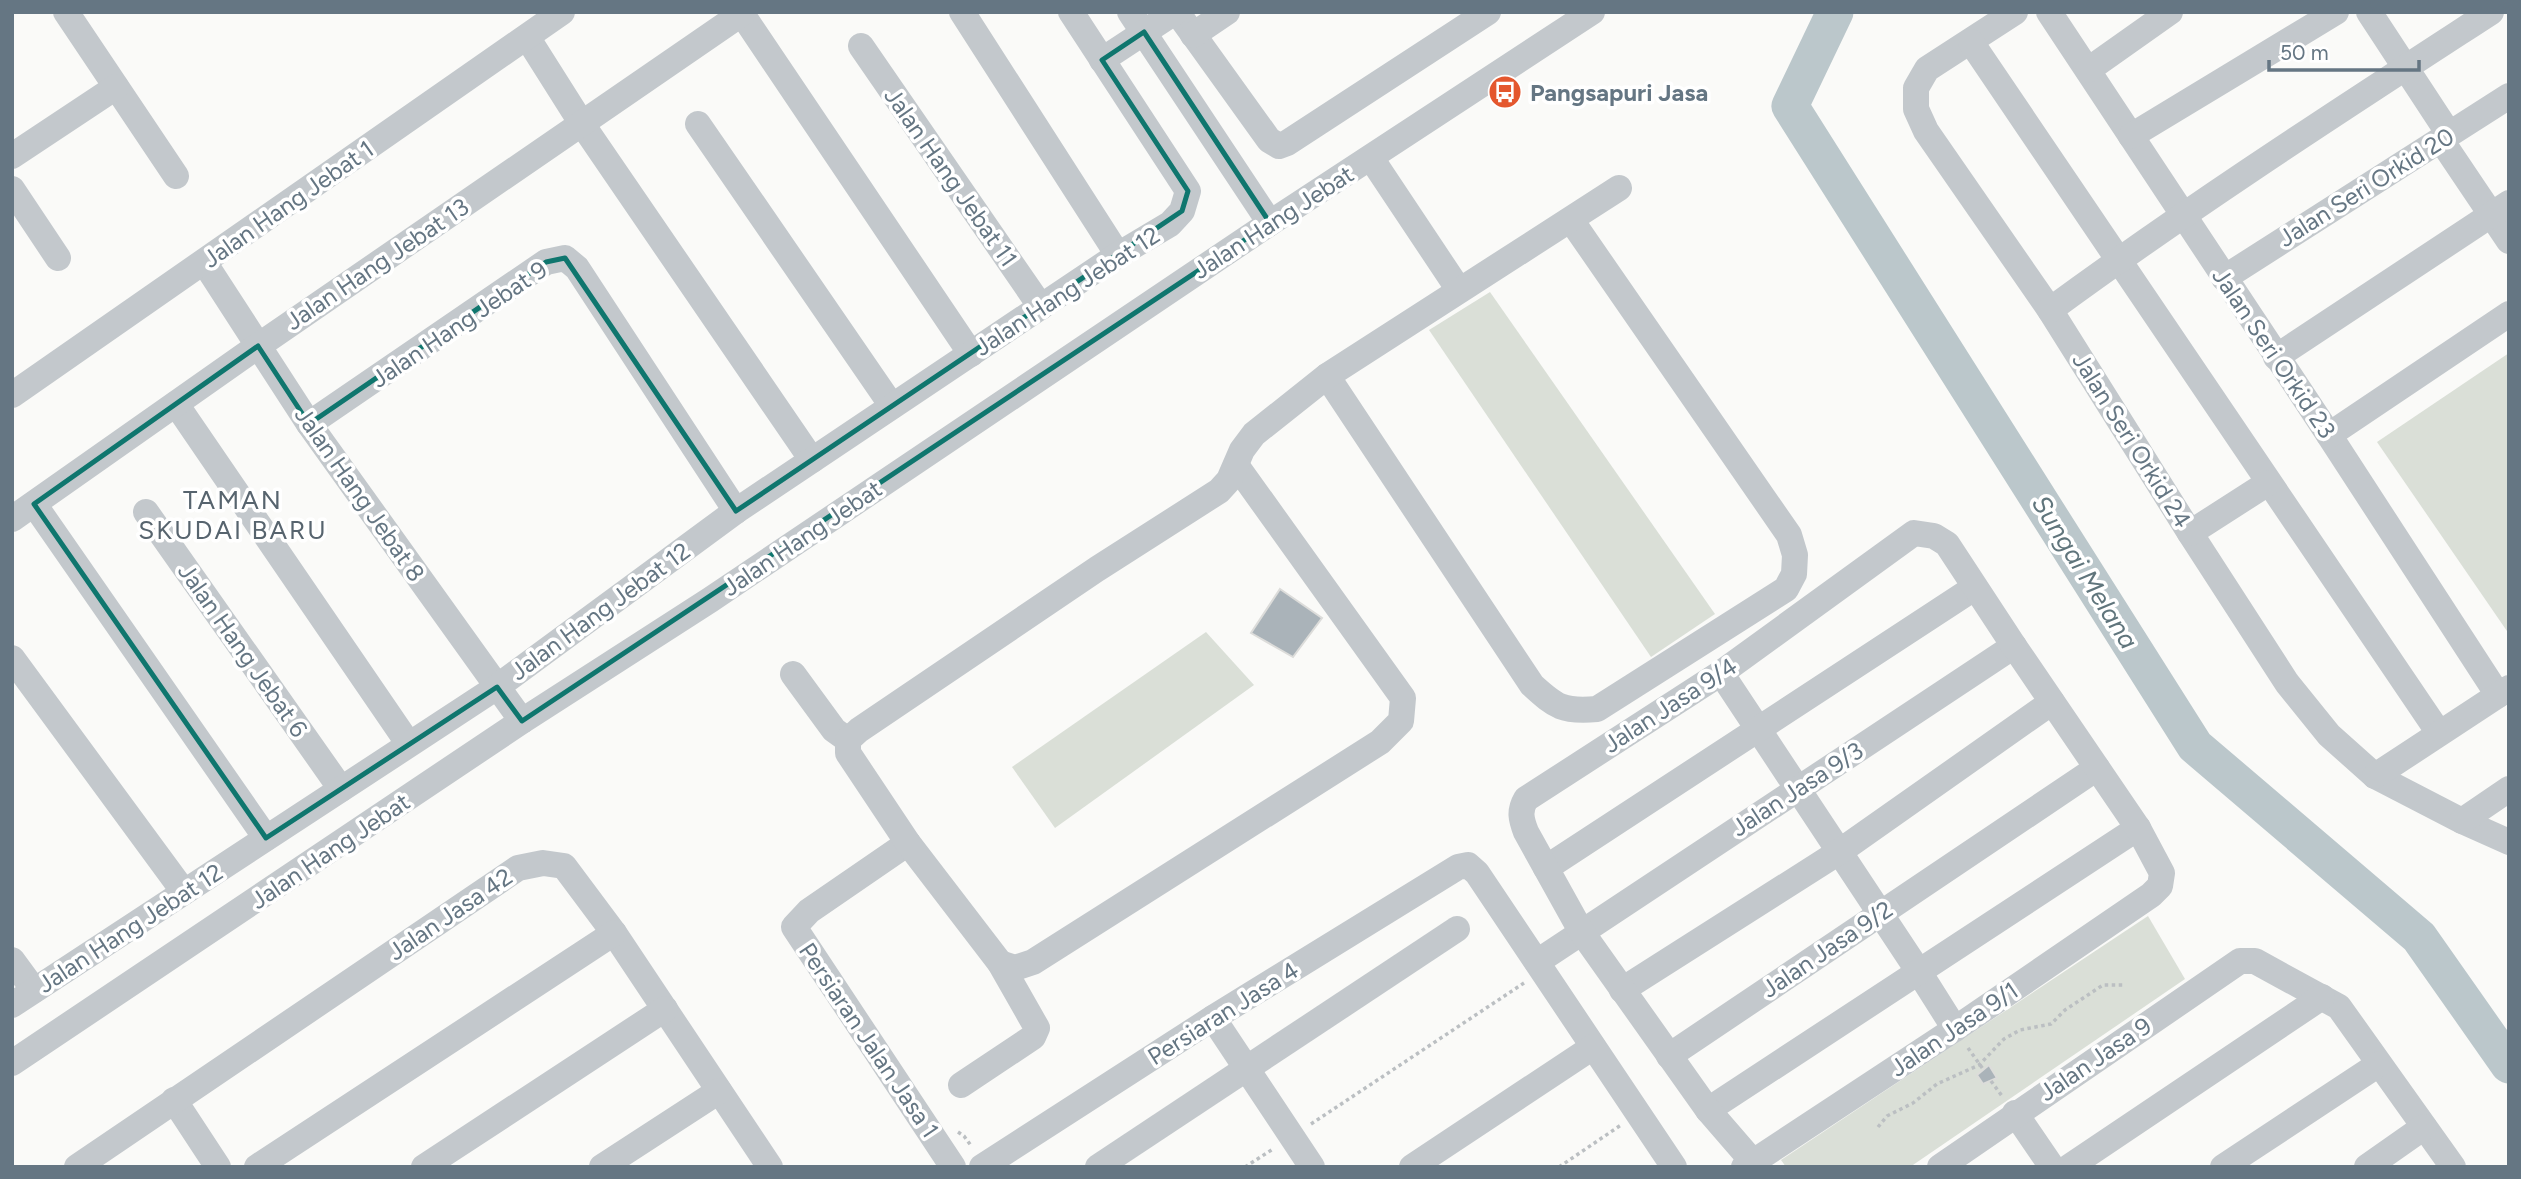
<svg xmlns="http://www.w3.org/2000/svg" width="2521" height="1179" font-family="Figtree,sans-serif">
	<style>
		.green { fill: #dadfd7 }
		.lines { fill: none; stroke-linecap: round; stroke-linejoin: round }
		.river { stroke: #bbc7cb; stroke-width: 37 }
		.building { fill: #aab3b9; stroke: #dcdcda; stroke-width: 2 }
		.path { stroke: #bbbfc2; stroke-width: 3.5; stroke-dasharray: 3.5 3.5; stroke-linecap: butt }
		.minor { stroke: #c3c8cc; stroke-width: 26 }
		.marked { fill: none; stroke: #0f766e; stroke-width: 5; stroke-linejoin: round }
		.labels { text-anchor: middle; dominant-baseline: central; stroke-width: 7; stroke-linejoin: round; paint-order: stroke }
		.poi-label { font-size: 24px; font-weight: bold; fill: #657683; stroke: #fff; text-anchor: start }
		.street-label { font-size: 24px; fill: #657683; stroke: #fff }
		.neighbourhood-label { font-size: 26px; letter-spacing: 2px; fill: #57646e; stroke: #fff }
		.water-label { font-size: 26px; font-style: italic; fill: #60757c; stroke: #fff }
	</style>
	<rect width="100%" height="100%" fill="#fafaf8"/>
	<!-- green -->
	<g class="green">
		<path d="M1490,292l225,322 -64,43 -222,-327z"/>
		<path d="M2509,353v281l-132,-192z"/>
		<path d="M1206,632l48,53 -199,143 -43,-61z"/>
		<path d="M2148,916l37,63 -275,188h-124l-5,-7z"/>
	</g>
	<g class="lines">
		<!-- river -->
		<path class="river" d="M1835,12l-45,94 405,640 224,191 90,128"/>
	</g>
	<!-- building -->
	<g class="building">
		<path d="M1280,589l42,29 -29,39 -42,-24z"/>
		<path d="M1989,1065l8,13 -14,6 -6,-9z"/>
	</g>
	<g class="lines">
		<!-- path -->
		<g class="path">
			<path d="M1968,1048l15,21"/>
			<path d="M1991,1081l11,15"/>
			<path d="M1311,1124l213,-141"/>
			<path d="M1878,1127l9,-11 26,-13 24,-19 42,-19 25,-26 16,-9 31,-6 14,-14 38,-25h20"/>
			<path d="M958,1132l6,4 8,11"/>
			<path d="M1245,1167l28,-18"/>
			<path d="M1559,1167l62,-42"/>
		</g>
		<!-- minor -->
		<g class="minor">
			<path d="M66,12l110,164"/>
			<path d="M962,12l156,243"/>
			<path d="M1130,12l140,211"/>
			<path d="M1177,12l92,128 10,6 8,-3 201,-131"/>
			<path d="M2015,12l-88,57 -11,19v21l10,22 124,179 140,223 97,150 42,52 46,41 87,45 47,21"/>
			<path d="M2049,12l280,423 169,260"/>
			<path d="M2369,12l80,122"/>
			<path d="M742,14l229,340"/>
			<path d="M1193,35l34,-23"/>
			<path d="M527,37l55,87 230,336"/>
			<path d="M1971,42l468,691"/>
			<path d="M861,46l180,261"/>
			<path d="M1102,60l73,-48"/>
			<path d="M2088,70l82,-58"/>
			<path d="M698,124l194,282"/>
			<path d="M2131,136l205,-124"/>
			<path d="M2441,140l68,101"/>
			<path d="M12,156l104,-69"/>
			<path d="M1371,158l88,132"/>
			<path d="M12,189l46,69"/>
			<path d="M204,262l105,162 213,297"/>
			<path d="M2224,278l285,-182"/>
			<path d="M2050,310c143,-105 292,-201 441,-298"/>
			<path d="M2276,357l233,-154"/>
			<path d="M1327,376l205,309c24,22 31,27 65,24l189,-120 8,-15 1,-19 -6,-20 -218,-315"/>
			<path d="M12,395l550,-383"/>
			<path d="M176,404l232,339"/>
			<path d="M309,424l237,-162 19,-4 12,10 159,243"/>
			<path d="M2329,435l180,-121"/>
			<path d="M34,504l232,334"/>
			<path d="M146,512l195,277"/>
			<path d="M12,519l246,-173 486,-334"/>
			<path d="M2190,533l78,-50"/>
			<path d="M12,658l172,234"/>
			<path d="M1721,673l198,299 36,57"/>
			<path d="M793,674l41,56 14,10"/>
			<path d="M2375,776l134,-88"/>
			<path d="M2462,821l47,-32"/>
			<path d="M908,843l-99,68 -15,16 159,240"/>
			<path d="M1546,868l428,-280"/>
			<path d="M12,960l22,30"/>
			<path d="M1537,962l477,-316"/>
			<path d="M1000,963l15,5 18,-6 347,-220 21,-21 2,-23 -167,-233"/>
			<path d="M1622,990l217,-138 213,-150"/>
			<path d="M12,1005l485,-318 239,-176 382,-256 52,-31 12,-13 6,-20 -117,-179"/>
			<path d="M1213,1018l99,149"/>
			<path d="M1669,1056l428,-288"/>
			<path d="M12,1063l510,-342 188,-121 560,-377 322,-211"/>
			<path d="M961,1085l72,-48 4,-9 -37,-65 -92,-120 -60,-90v-13l11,-10 238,-161 122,-78 10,-11 13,-30 12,-16 73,-58 292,-188"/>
			<path d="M174,1100l44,67"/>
			<path d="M1708,1110l430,-282"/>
			<path d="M2015,1113l37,54"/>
			<path d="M77,1167l441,-299 25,-5 21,3 50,67 156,234"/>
			<path d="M257,1167l357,-234"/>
			<path d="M424,1167l241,-158"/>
			<path d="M602,1167l117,-76"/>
			<path d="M982,1167l231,-149 245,-151 10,-2 9,8 197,294"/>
			<path d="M1098,1167l359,-238"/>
			<path d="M1412,1167l181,-120"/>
			<path d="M1744,1167l9,-5 202,-133 196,-134 9,-9 2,-13 -24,-45 -124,-182 -67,-102 -13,-8 -20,-3 -193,140 -195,126c-7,12 -5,20 0,33l55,99 127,179 45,52"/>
			<path d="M1940,1167l300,-206h15l84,46 114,160"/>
			<path d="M2069,1167l253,-170"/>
			<path d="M2223,1167l156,-103"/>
			<path d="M2367,1167l57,-40"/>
		</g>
	</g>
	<!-- marked area -->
	<path class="marked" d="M1144,32l126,191 -748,498 -25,-34 -231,151 -232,-334 224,-158 51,78 237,-162 19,-4 171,253 446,-300 6,-20 -86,-131z"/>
	<!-- icons -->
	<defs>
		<symbol id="bus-disc" viewBox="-11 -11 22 22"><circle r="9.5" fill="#e4572e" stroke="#fff"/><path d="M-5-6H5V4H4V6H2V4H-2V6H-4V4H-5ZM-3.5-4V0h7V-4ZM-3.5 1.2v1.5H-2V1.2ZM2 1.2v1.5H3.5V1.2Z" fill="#fff"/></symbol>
	</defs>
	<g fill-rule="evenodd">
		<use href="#bus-disc" x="1486" y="73" width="38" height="38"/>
	</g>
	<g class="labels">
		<!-- poi labels -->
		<g class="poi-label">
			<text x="1530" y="92">Pangsapuri Jasa</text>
		</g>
		<!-- street labels -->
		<g class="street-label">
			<text transform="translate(951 177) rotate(55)">Jalan Hang Jebat 11</text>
			<text transform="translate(2366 187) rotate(-32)">Jalan Seri Orkid 20</text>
			<text transform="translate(288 204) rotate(-35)">Jalan Hang Jebat 1</text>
			<text transform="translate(1273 222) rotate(-33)">Jalan Hang Jebat</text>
			<text transform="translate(377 264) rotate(-34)">Jalan Hang Jebat 13</text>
			<text transform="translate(1067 291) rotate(-33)">Jalan Hang Jebat 12</text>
			<text transform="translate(459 324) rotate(-34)">Jalan Hang Jebat 9</text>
			<text transform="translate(2274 353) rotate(56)">Jalan Seri Orkid 23</text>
			<text transform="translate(2132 440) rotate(58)">Jalan Seri Orkid 24</text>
			<text transform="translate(360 494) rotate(55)">Jalan Hang Jebat 8</text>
			<text transform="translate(802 538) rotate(-34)">Jalan Hang Jebat</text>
			<text transform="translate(600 611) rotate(-36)">Jalan Hang Jebat 12</text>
			<text transform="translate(243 650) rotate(55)">Jalan Hang Jebat 6</text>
			<text transform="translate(1670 705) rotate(-33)">Jalan Jasa 9/4</text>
			<text transform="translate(1797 789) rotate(-33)">Jalan Jasa 9/3</text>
			<text transform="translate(330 851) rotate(-34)">Jalan Hang Jebat</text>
			<text transform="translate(450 914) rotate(-34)">Jalan Jasa 42</text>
			<text transform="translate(130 928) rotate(-33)">Jalan Hang Jebat 12</text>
			<text transform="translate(1827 949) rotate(-34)">Jalan Jasa 9/2</text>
			<text transform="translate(1223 1013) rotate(-32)">Persiaran Jasa 4</text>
			<text transform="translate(1954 1029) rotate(-34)">Jalan Jasa 9/1</text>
			<text transform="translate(869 1040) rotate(56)">Persiaran Jalan Jasa 1</text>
			<text transform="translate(2095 1059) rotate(-34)">Jalan Jasa 9</text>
		</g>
		<!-- neighbourhood labels -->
		<g class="neighbourhood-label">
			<text x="233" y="500">TAMAN<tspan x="233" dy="30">SKUDAI BARU</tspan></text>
		</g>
		<!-- water labels -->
		<g class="water-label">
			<text transform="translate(2085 572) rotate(58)">Sungai Melana</text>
		</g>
	</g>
	<!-- border -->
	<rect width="2521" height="1179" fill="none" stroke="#657683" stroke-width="28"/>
	<!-- scale -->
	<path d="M2269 60v10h150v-10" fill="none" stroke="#657683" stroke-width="3.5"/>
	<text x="2280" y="60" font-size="21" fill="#657683" stroke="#ffffff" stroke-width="5" paint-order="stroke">50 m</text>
</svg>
